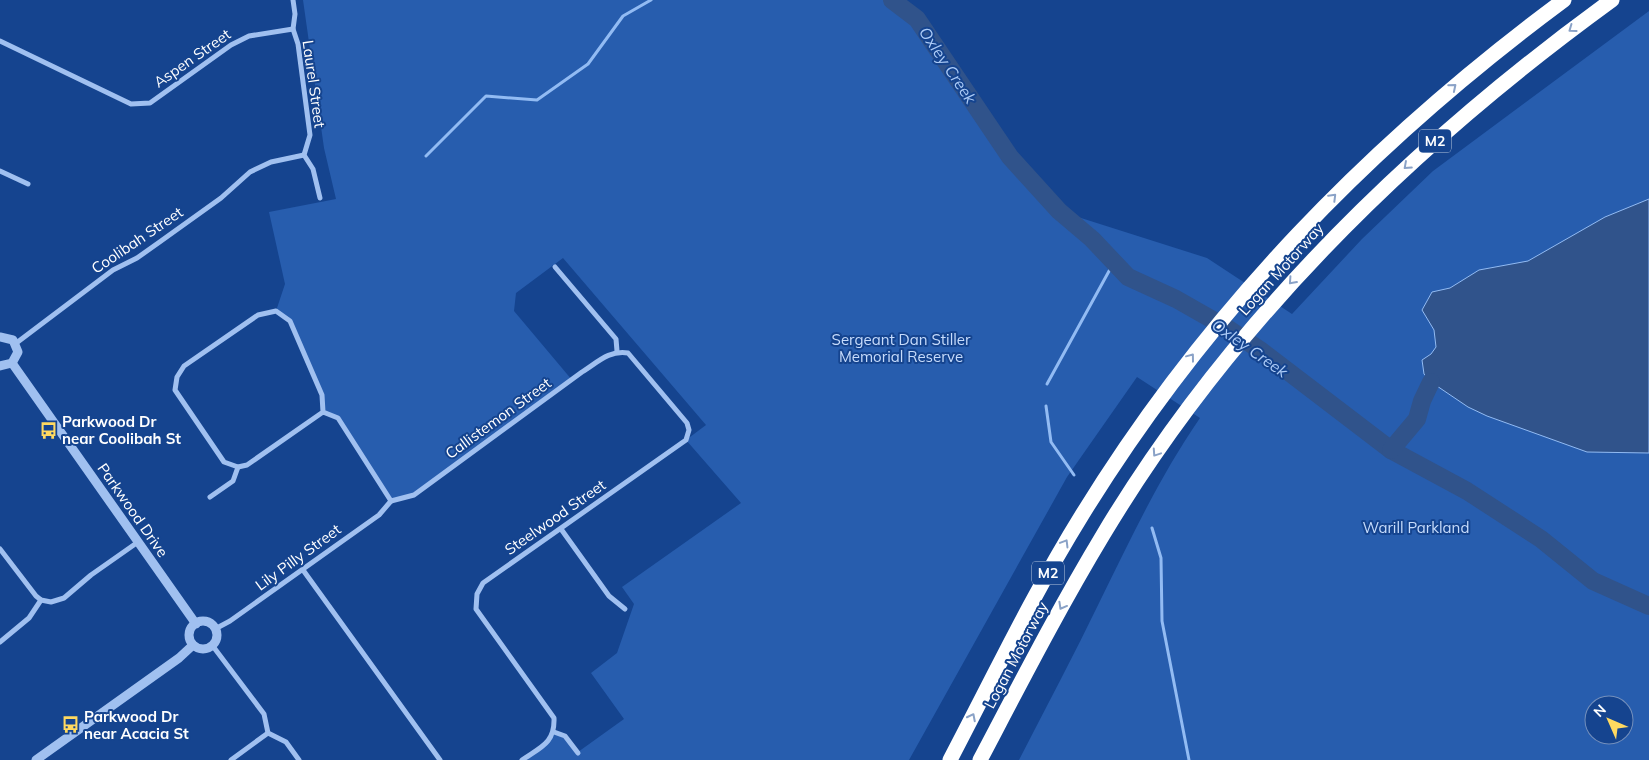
<svg xmlns="http://www.w3.org/2000/svg" width="1649" height="760" font-family="Mulish,sans-serif">
	<style>
		.green { fill: #275dae; fill-rule: evenodd }
		.water { fill: #30538b; stroke: #92bbf3 }
		.lines { fill: none; stroke-linecap: round; stroke-linejoin: round }
		.stream { stroke: #92bbf3; stroke-width: 3 }
		.river { stroke: #30538b; stroke-width: 18 }
		.minor { stroke: #a0c0f0; stroke-width: 5 }
		.tertiary { stroke: #a0c0f0; stroke-width: 9 }
		.motorway { stroke: #fff; stroke-width: 15 }
		.oneway { stroke: #8aa2c7 }
		.labels { text-anchor: middle; dominant-baseline: central; stroke-width: 4; stroke-linejoin: round; paint-order: stroke }
		.shield { fill: #15448f; stroke: #b9c7dd; stroke-width: 1 }
		.shield-label { font-size: 14px; font-weight: bold; fill: #fff }
		.street-label { font-size: 15px; fill: #fff; stroke: #15448f }
		.park-label { font-size: 15px; fill: #c7dcfc; stroke: #15448f }
		.poi-label { font-size: 15px; font-weight: bold; fill: #fff; stroke: #15448f; text-anchor: start }
		.water-label { font-size: 16px; font-style: italic; fill: #accbf7; stroke: #15448f }
	</style>
	<rect width="100%" height="100%" fill="#15448f"/>
	<!-- green -->
	<path class="green" d="M303,0h589l25,19 93,138 49,54 148,47 85,56 70,-75 71,-68 216,-160v749h-630c27,-53 55,-105 81,-159 31,-63 60,-125 100,-183l-63,-41 -70,100 -158,283h-387l25,-18 7,-10 11,4 13,16 46,-33 -33,-46 26,-20 17,-49 -12,-17 119,-84 -55,-63 20,-15 -143,-167 -47,35 -2,18 58,69 -158,115 -23,6 -53,-82 -15,-7 -1,-17 -32,-74 -14,-10 9,-27 -16,-72 67,-13 -12,-51zM1594,705h30v30h-30z"/>
	<!-- water -->
	<path class="water" d="M1649,199v254l-62,-1 -100,-36 -19,-9 -37,-25 -7,-8 -2,-14 9,-6 5,-7 -2,-17 -12,-20 10,-18 18,-4 29,-18 49,-9 77,-44z"/>
	<g class="lines">
		<!-- stream -->
		<g class="stream">
			<path d="M426,156l60,-60 51,4 51,-36 35,-48 28,-16"/>
			<path d="M1047,384l67,-122"/>
			<path d="M1046,406l5,36 23,33"/>
			<path d="M1152,528l9,30 1,63 27,139"/>
		</g>
		<!-- river -->
		<g class="river">
			<path d="M892,0l25,19 93,138 49,54 33,28 36,38 48,22 51,29 33,22 131,100 76,41 74,48 52,42 56,25"/>
			<path d="M1391,450l26,-31 5,-18 9,-19"/>
		</g>
		<!-- minor -->
		<g class="minor">
			<path d="M293,0l2,14 -2,15 5,15 12,91 -6,20 9,14 7,29"/>
			<path d="M0,41l131,63 19,-1 81,-58 18,-9 44,-7"/>
			<path d="M0,171l28,13"/>
			<path d="M555,267l61,72 1,12"/>
			<path d="M15,344l98,-74 24,-12 24,-17 60,-43 29,-26 21,-10 33,-7"/>
			<path d="M323,412l-76,53 -9,2 -14,-5 -49,-72 2,-13 7,-11 74,-51 18,-4 14,10 32,74 1,17 15,6 53,83"/>
			<path d="M210,497l23,-16 5,-14"/>
			<path d="M391,501l23,-6 168,-123c16,-10 27,-22 46,-19l59,70 2,7 -3,10 -203,143 -6,11 -1,15 78,109c1,25 -13,29 -32,42"/>
			<path d="M561,529l48,67 16,13"/>
			<path d="M0,549l36,47 5,4 10,2 13,-4 27,-23 47,-33"/>
			<path d="M303,570l137,190"/>
			<path d="M215,629l15,-8 149,-106 12,-14"/>
			<path d="M0,642l29,-24 12,-18"/>
			<path d="M212,645l52,69 4,19 18,9 13,18"/>
			<path d="M554,732l11,4 13,17"/>
			<path d="M231,760l37,-27"/>
		</g>
		<!-- tertiary -->
		<g class="tertiary">
			<path d="M0,337l13,3 5,12 -6,11 -12,3"/>
			<path d="M12,363l184,261"/>
			<circle cx="203" cy="635" r="14"/>
			<path d="M36,760l143,-102 14,-13"/>
		</g>
		<!-- motorway -->
		<g class="motorway">
			<path d="M950,760c43,-82 83,-166 132,-245 126,-205 289,-372 482,-515"/>
			<path d="M980,760c40,-76 79,-152 123,-225 128,-214 308,-389 509,-535"/>
		</g>
	</g>
	<!-- one-way arrows -->
	<defs><path id="oneway-chevron" d="M-2-3.5L2.5 0L-2 3.5" fill="none" stroke-width="1.6" stroke-linecap="round" stroke-linejoin="round" transform="scale(1.25)"/></defs>
	<g class="oneway">
		<use href="#oneway-chevron" transform="translate(1572 29) rotate(144)"/>
		<use href="#oneway-chevron" transform="translate(1453 87) rotate(-40)"/>
		<use href="#oneway-chevron" transform="translate(1407 166) rotate(138)"/>
		<use href="#oneway-chevron" transform="translate(1333 197) rotate(-45)"/>
		<use href="#oneway-chevron" transform="translate(1292 281) rotate(132)"/>
		<use href="#oneway-chevron" transform="translate(1191 357) rotate(-53)"/>
		<use href="#oneway-chevron" transform="translate(1156 453) rotate(124)"/>
		<use href="#oneway-chevron" transform="translate(1065 543) rotate(-59)"/>
		<use href="#oneway-chevron" transform="translate(1062 606) rotate(119)"/>
		<use href="#oneway-chevron" transform="translate(972 717) rotate(-63)"/>
	</g>
	<!-- icons -->
	<defs>
		<symbol id="bus-bare" viewBox="-9 -9 18 18"><path d="M-5-6H5V4H4V6H2V4H-2V6H-4V4H-5ZM-3.5-4V0h7V-4ZM-3.5 1.2v1.5H-2V1.2ZM2 1.2v1.5H3.5V1.2Z" fill="#ffd960" stroke="#15448f" stroke-width="2.5" paint-order="stroke"/></symbol>
	</defs>
	<g fill-rule="evenodd">
		<use href="#bus-bare" x="36" y="418" width="25" height="25"/>
		<use href="#bus-bare" x="58" y="712" width="25" height="25"/>
	</g>
	<g class="labels">
		<!-- shield labels -->
		<g class="shield">
			<rect x="1419" y="129.5" width="32" height="23" rx="4"/>
			<rect x="1032" y="561.5" width="32" height="23" rx="4"/>
		</g>
		<g class="shield-label">
			<text x="1435" y="141">M2</text>
			<text x="1048" y="573">M2</text>
		</g>
		<!-- street labels -->
		<g class="street-label">
			<text transform="translate(192 58) rotate(-35)">Aspen Street</text>
			<text transform="translate(314 84) rotate(82)">Laurel Street</text>
			<text transform="translate(137 240) rotate(-34)">Coolibah Street</text>
			<text transform="translate(1281 269) rotate(-48)">Logan Motorway</text>
			<text transform="translate(498 418) rotate(-36)">Callistemon Street</text>
			<text transform="translate(133 510) rotate(55)">Parkwood Drive</text>
			<text transform="translate(555 517) rotate(-35)">Steelwood Street</text>
			<text transform="translate(298 557) rotate(-36)">Lily Pilly Street</text>
			<text transform="translate(1016 655) rotate(-62)">Logan Motorway</text>
		</g>
		<!-- park labels -->
		<g class="park-label">
			<text x="901" y="339">Sergeant Dan Stiller<tspan x="901" dy="17">Memorial Reserve</tspan></text>
			<text x="1416" y="527">Warill Parkland</text>
		</g>
		<!-- poi labels -->
		<g class="poi-label">
			<text x="62" y="421">Parkwood Dr<tspan x="62" dy="17">near Coolibah St</tspan></text>
			<text x="84" y="716">Parkwood Dr<tspan x="84" dy="17">near Acacia St</tspan></text>
		</g>
		<!-- water labels -->
		<g class="water-label">
			<text transform="translate(948 65) rotate(56)">Oxley Creek</text>
			<text transform="translate(1250 348) rotate(35)">Oxley Creek</text>
		</g>
	</g>
	<!-- north arrow -->
	<g transform="translate(1609 720) rotate(315)"><circle r="24" fill="#15448f" stroke="#738fbc"/>
	<path d="M0-4L9 19L0 12L-9 19Z" fill="#ffd960"/>
	<text y="-8" font-size="14" font-weight="bold" text-anchor="middle" fill="#ffffff">N</text>
	</g>
</svg>
